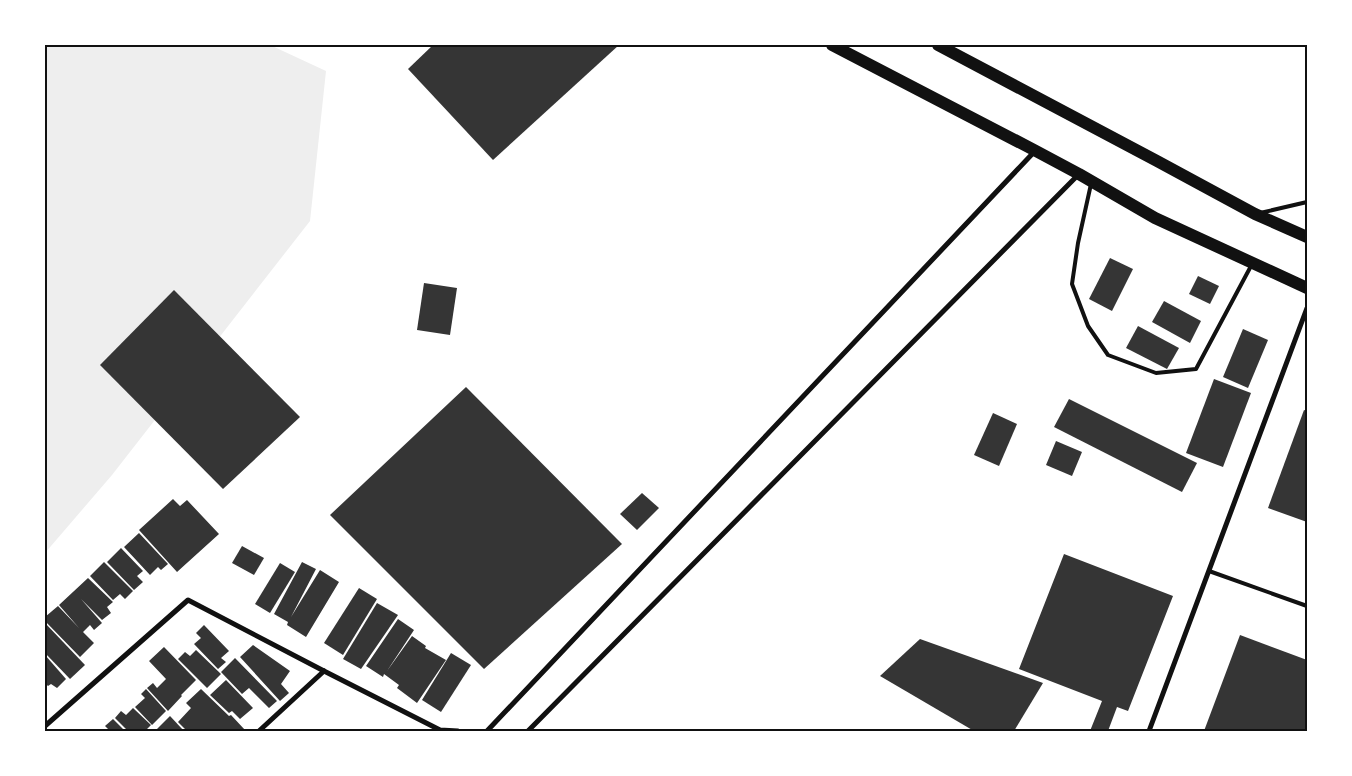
<svg xmlns="http://www.w3.org/2000/svg" width="1352" height="776" font-family="Cabin,sans-serif">
	<style>
		.green { fill: #eee }
		.building { fill: #353535 }
		.lines { fill: none; stroke-linecap: round; stroke-linejoin: round }
		.service { stroke: #111; stroke-width: 4 }
		.minor { stroke: #111; stroke-width: 5 }
		.primary { stroke: #111; stroke-width: 12 }
		.neatline { fill: none; stroke: #111; stroke-width: 2 }
	</style>
	<rect width="100%" height="100%" fill="#fff"/>
	<!-- green -->
	<path class="green" d="M45,45h225l56,26 -16,150 -198,254 -67,78z"/>
	<!-- building -->
	<g class="building">
		<path d="M433,45h186l-126,115 -85,-91z"/>
		<path d="M1110,258l23,11 -21,42 -23,-12z"/>
		<path d="M1198,276l21,10 -9,18 -21,-10z"/>
		<path d="M424,283l33,5 -7,47 -33,-5z"/>
		<path d="M174,290l126,127 -77,72 -123,-124z"/>
		<path d="M1164,301l37,20 -11,22 -38,-21z"/>
		<path d="M1138,326l41,22 -12,21 -41,-21z"/>
		<path d="M1243,329l25,11 -20,48 -25,-11z"/>
		<path d="M1214,379l37,14 -28,74 -37,-14z"/>
		<path d="M466,387l156,157 -138,125 -154,-154z"/>
		<path d="M1069,399l128,64 -15,29 -128,-65z"/>
		<path d="M1304,410l3,1v111l-39,-14z"/>
		<path d="M993,413l24,11 -18,42 -25,-11z"/>
		<path d="M1056,441l26,11 -10,24 -26,-11z"/>
		<path d="M642,493l17,15 -22,22 -17,-16z"/>
		<path d="M173,499l7,7 7,-6 32,34 -42,38 -38,-42z"/>
		<path d="M139,533l29,31 -7,6 -3,-3 -8,8 -26,-28z"/>
		<path d="M242,546l22,12 -10,17 -22,-12z"/>
		<path d="M121,548l22,23 -6,5 6,6 -9,8 -27,-28z"/>
		<path d="M1064,554l109,42 -45,115 -11,-4 -9,24h-18l12,-30 -83,-32z"/>
		<path d="M104,562l29,29 -8,8 -5,-5 -7,6 -23,-24z"/>
		<path d="M302,562l14,7 -25,48 29,-47 19,12 -33,55 -19,-12 1,-3 -14,-8z"/>
		<path d="M280,563l15,9 -25,41 -15,-9z"/>
		<path d="M88,578l25,24 -6,5 4,6 -9,7 -21,-21 21,24 -8,7 -4,-5 -7,7 11,11 -14,14 -35,-36v-4l13,-11 21,22 -20,-23z"/>
		<path d="M359,588l18,11 -34,56 -19,-12z"/>
		<path d="M377,603l21,12 -37,54 -18,-10z"/>
		<path d="M398,619l16,11 -27,41 25,-35 14,10 -1,2 21,12 -29,43 -20,-15 2,-3 -15,-11 -1,3 -17,-11z"/>
		<path d="M45,623l40,42 -15,14 -25,-26z"/>
		<path d="M204,625l25,26 -8,7 5,4 -8,7 -24,-25 7,-6 -5,-5z"/>
		<path d="M1240,635l67,25v71h-103z"/>
		<path d="M920,639l123,44 -29,48h-40l-94,-55z"/>
		<path d="M253,645l37,26 -9,13 8,9 -9,8 -40,-44z"/>
		<path d="M164,647l32,33 -15,15 1,1 -14,15 -21,-23 6,-5 4,5 9,-9 -17,-18z"/>
		<path d="M196,650l25,24 -14,14 -29,-29 7,-7 5,4z"/>
		<path d="M451,653l20,12 -30,47 -19,-12z"/>
		<path d="M45,655l21,24 -9,9 -6,-4 -3,2 -3,-3z"/>
		<path d="M235,658l42,43 -8,7 -20,-20 -7,6 -21,-22z"/>
		<path d="M226,680l27,28 -13,11 -8,-8 -3,2 -19,-18z"/>
		<path d="M146,689l20,22 -14,14 -17,-18 10,-9 -4,-4z"/>
		<path d="M201,689l28,27 2,-1 14,15 -1,1h-57l-9,-9 13,-14 -5,-5z"/>
		<path d="M133,708l18,17 -6,6h-17l-13,-13 6,-7 5,4z"/>
		<path d="M170,716l14,15h-29z"/>
		<path d="M113,719l12,12h-15l-5,-5z"/>
	</g>
	<g class="lines">
		<!-- service -->
		<g class="service">
			<path d="M1091,184l-13,59 -6,41 16,42 20,29 48,18 40,-4 55,-103"/>
			<path d="M1260,213l47,-11"/>
			<path d="M1209,571l98,35"/>
		</g>
		<!-- minor -->
		<g class="minor">
			<path d="M45,726l143,-126 136,71 116,59 18,1"/>
			<path d="M259,731l65,-60"/>
			<path d="M487,731l548,-580"/>
			<path d="M528,731l550,-556"/>
			<path d="M1149,731l158,-423"/>
		</g>
		<!-- primary -->
		<g class="primary">
			<path d="M832,45l204,106 43,23 76,44 152,70"/>
			<path d="M938,45l219,116 98,53 52,23"/>
		</g>
	</g>
	<!-- border -->
	<rect width="1352" height="776" fill="none" stroke="#ffffff" stroke-width="92"/>
	<rect x="46" y="46" width="1260" height="684" class="neatline"/>
</svg>
